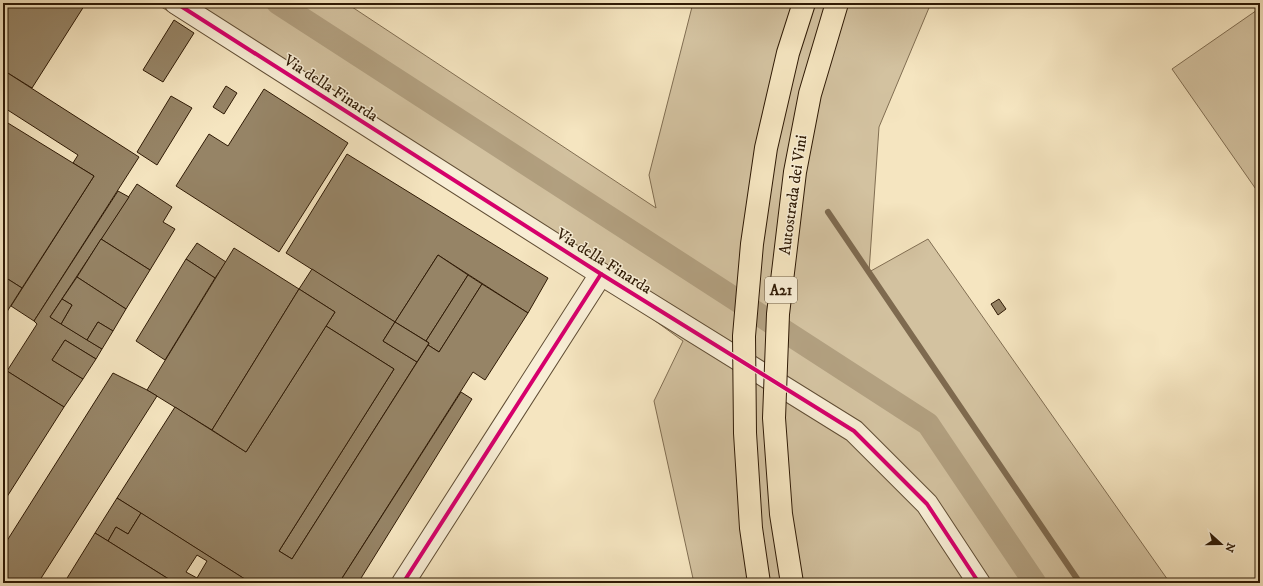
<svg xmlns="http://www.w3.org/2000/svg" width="1263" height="586" font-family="'IM FELL DW Pica',serif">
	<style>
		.green { fill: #d3c2a0; stroke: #816e52 }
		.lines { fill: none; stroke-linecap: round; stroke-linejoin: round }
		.stream { stroke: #7e6a4f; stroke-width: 6 }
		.canal { stroke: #b2a080; stroke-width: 23 }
		.building { fill: #968466; stroke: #2f1a05; fill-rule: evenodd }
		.minor-casing { stroke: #604d34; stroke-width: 24 }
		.minor { stroke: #f8eed6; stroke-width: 22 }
		.highway-bridge-casing { stroke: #2f1a05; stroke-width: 24; stroke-linecap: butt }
		.highway-bridge { stroke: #f5e5c0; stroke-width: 22 }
		.cycleway-casing { stroke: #f8eed6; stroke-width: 6 }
		.cycleway { stroke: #d6006c; stroke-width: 4 }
		.labels { text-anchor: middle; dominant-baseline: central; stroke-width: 3; stroke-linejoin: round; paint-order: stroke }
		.shield { fill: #f8eed6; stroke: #6b5a44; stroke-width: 1 }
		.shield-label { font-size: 15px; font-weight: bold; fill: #2f1a05 }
		.street-label { font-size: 16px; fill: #2f1a05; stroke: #f8eed6 }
	</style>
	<rect width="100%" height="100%" fill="#f5e5c0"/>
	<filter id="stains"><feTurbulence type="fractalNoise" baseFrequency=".005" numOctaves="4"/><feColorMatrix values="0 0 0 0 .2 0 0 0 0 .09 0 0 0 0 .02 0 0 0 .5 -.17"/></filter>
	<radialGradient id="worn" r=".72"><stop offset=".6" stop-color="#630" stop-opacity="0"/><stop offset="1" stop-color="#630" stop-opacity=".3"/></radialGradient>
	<!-- green -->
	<g class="green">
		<path d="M155,3h191l310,205 -7,-33 44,-172h238l-52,124 -10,145 59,-33 242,344h-476l-40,-182 29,-60 -83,-60z"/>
		<path d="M1260,8v187l-88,-126z"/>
	</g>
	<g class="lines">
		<!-- stream -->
		<path class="stream" d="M828,212l252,371"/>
		<!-- canal -->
		<path class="canal" d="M278,3l650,421 107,159"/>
	</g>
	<!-- building -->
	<g class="building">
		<path d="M3,3h83l-54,85 -29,-18z"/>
		<path d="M174,20l20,13 -31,49 -20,-12z"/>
		<path d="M3,70l136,87 -105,164 -23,-15 83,-130 -21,-13 5,-8 -75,-48z"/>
		<path d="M226,86l11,7 -13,21 -11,-7z"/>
		<path d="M264,89l84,54 -69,109 -103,-66 33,-52 19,12z"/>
		<path d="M171,96l21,12 -35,57 -20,-13z"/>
		<path d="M3,120l91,56 -72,112 -19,-12z"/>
		<path d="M347,154l201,124 -20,35 -90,-58 -43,67 -109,-69z"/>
		<path d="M137,184l35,23 -9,15 12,7 -25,41 -49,-31z"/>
		<path d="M118,191l11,6 -79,120 52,32 -6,10 -31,-19 -13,20 31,19 -19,28 -57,-36 30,-47 -3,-3z"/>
		<path d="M101,239l49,31 -24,39 -49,-32z"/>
		<path d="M197,243l29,19 -11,16 -29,-19z"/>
		<path d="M234,248l65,41 -87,141 -65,-40z"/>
		<path d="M438,255l30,20 -42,66 -31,-19z"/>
		<path d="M186,259l29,19 -50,82 -29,-19z"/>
		<path d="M312,269l83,53 -12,19 34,21 -125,197 -13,-8 115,-182 -68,-43 9,-14 -36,-23z"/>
		<path d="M468,275l14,9 -43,68 -11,-7 1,-2 -3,-2z"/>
		<path d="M3,276l19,12 -19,30z"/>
		<path d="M77,277l49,32 -13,22 -15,-9 -11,18 -26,-16 11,-19 -10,-6z"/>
		<path d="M482,284l46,29 -43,67 -12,-8 -134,211h-88l-134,-85 58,-91 71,45 80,-126 68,43 -115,182 13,8 136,-214 11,7z"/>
		<path d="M299,289l36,23 -89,140 -34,-22z"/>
		<path d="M62,299l10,6 -11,19 -11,-7z"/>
		<path d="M999,299l7,10 -8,6 -7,-11z"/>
		<path d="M98,322l15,9 -11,18 -15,-9z"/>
		<path d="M395,322l34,21 -12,19 -34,-21z"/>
		<path d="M65,340l31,19 -13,20 -31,-19z"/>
		<path d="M7,371l57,36 -61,96v-125z"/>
		<path d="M113,373l34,17 10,6 -119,187h-35v-36z"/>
		<path d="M461,392l11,7 -114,184h-19z"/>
		<path d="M117,498l24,15 -13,21 -12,-7 -8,14 -13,-8z"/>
		<path d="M141,513l63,40 47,30h-76l-67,-42 8,-14 12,7zM197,555l10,6 -10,17 -11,-6z"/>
		<path d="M95,533l13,8 67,42h-111z"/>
	</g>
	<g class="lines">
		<defs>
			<g id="minor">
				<path d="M176,3l425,271 253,157 73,73 52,79"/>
				<path d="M403,583l198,-309"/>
			</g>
		</defs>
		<!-- minor casing -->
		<use href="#minor" class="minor-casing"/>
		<!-- minor -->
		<use href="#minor" class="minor"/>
		<defs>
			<g id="highway-bridge">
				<path d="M759,583l-8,-55 -6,-95 -1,-97 8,-92 14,-96 22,-95 16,-50"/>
				<path d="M792,583l-11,-69 -7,-96 4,-104 17,-142 15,-78 27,-91"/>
			</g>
		</defs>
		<!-- highway-bridge casing -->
		<use href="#highway-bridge" class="highway-bridge-casing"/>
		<!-- highway-bridge -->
		<use href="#highway-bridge" class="highway-bridge"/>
		<defs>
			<g id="cycleway">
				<path d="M176,3l425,271 253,157 73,73 52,79"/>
				<path d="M403,583l198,-309"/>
			</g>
		</defs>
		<!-- cycleway casing -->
		<use href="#cycleway" class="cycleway-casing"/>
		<!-- cycleway -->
		<use href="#cycleway" class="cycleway"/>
	</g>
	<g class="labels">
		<!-- shield labels -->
		<rect class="shield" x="765" y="277" width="32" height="26" rx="3"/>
		<g class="shield-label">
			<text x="781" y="290">A21</text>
		</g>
		<!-- street labels -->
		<g class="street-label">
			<text transform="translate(331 88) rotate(33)">Via della Finarda</text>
			<text transform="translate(793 195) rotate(-82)">Autostrada dei Vini</text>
			<text transform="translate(604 261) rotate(32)">Via della Finarda</text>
		</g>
	</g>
	<!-- margin -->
	<rect width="1263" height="586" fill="none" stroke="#f5e5c0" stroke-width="16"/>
	<rect x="4" y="4" width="1255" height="578" fill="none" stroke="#2f1a05" stroke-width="2"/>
	<rect x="8" y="8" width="1247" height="570" fill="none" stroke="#2f1a05"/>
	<!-- north arrow -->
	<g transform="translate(1221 544) rotate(111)" stroke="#f8eed6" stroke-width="3" paint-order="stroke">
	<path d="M0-3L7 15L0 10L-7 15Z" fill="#2f1a05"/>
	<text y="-6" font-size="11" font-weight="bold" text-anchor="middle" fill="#2f1a05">N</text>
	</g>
	<rect width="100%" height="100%" filter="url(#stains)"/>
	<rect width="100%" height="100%" fill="url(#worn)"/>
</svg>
